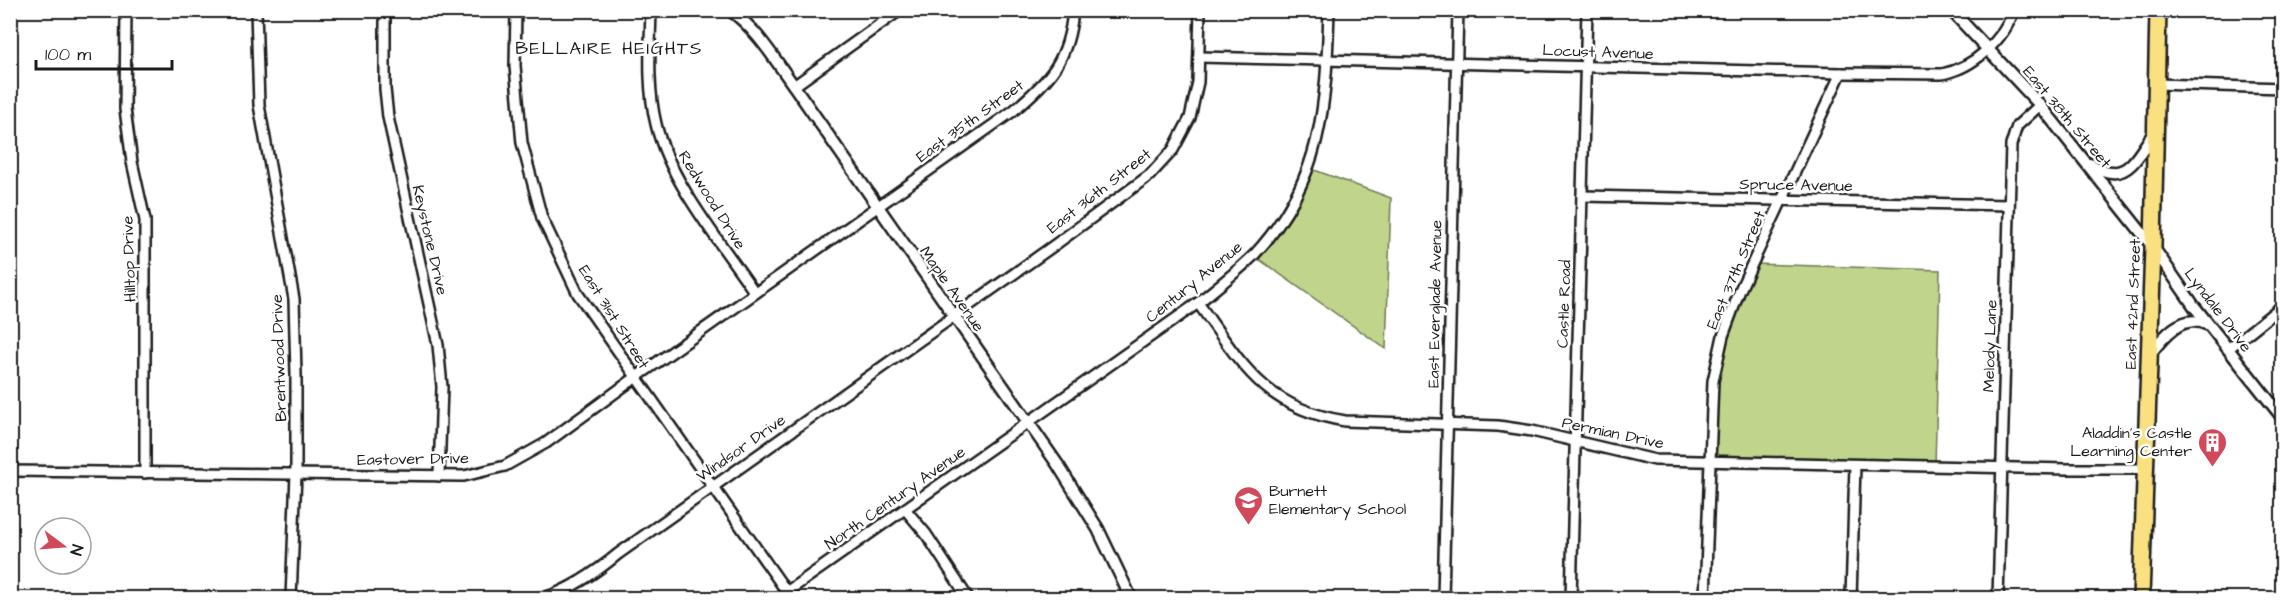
<svg xmlns="http://www.w3.org/2000/svg" width="2293" height="609" font-family="'Architects Daughter',sans-serif">
	<style>
		.green { fill: #c0d58b; stroke: #6e7854; stroke-width: 1.5 }
		.lines { fill: none; stroke-linecap: round; stroke-linejoin: round }
		.minor-casing { stroke: #1c1c1c; stroke-width: 14 }
		.tertiary-casing { stroke: #1c1c1c; stroke-width: 15 }
		.trunk-casing { stroke: #1c1c1c; stroke-width: 20 }
		.minor { stroke: #fff; stroke-width: 9 }
		.tertiary { stroke: #fff; stroke-width: 10 }
		.trunk { stroke: #f9e181; stroke-width: 15 }
		.labels { text-anchor: middle; dominant-baseline: central; stroke-width: 5; stroke-linejoin: round; paint-order: stroke }
		.street-label { font-size: 16px; fill: #1c1c1c; stroke: #fff }
		.poi-label { font-size: 16px; fill: #1c1c1c; stroke: #fff; text-anchor: end }
		.neighbourhood-label { font-size: 18px; letter-spacing: 1.5px; fill: #1c1c1c; stroke: #fff }
	</style>
	<rect width="100%" height="100%" fill="#fff"/>
	<filter id="ink" filterUnits="userSpaceOnUse"><feTurbulence type="fractalNoise" baseFrequency=".0167" numOctaves="2"/><feDisplacementMap in="SourceGraphic" scale="12" xChannelSelector="R" yChannelSelector="G"/><feConvolveMatrix kernelMatrix="1 2 1 2 8 2 1 2 1" color-interpolation-filters="sRGB"/></filter>
	<g filter="url(#ink)">
		<!-- green -->
		<g class="green">
			<path d="M1309,168l82,30 -5,151 -133,-94 16,-18z"/>
			<path d="M1752,264l188,6 -5,197 -226,-6 4,-80 10,-45z"/>
		</g>
		<g class="lines">
			<defs>
				<g id="minor">
					<path d="M126,10l-1,99 7,53 13,58v253"/>
					<path d="M256,10l3,95 35,194 2,75v100l-5,124"/>
					<path d="M385,10v79l3,28 50,228 4,42 -3,89"/>
					<path d="M516,10l-1,56 7,77 20,75 36,76 213,304"/>
					<path d="M651,10c-1,38 -4,77 5,114 13,57 66,120 99,169"/>
					<path d="M1199,57l642,16 101,1c31,-6 62,-34 72,-64"/>
					<path d="M2156,84l126,4"/>
					<path d="M794,86l106,-76"/>
					<path d="M1582,196l427,9"/>
					<path d="M1198,303c44,61 66,105 147,118l153,5 34,5 123,29 412,9h77"/>
					<path d="M2228,349l54,-43"/>
					<path d="M10,471l454,5 41,-10 41,-23 89,-65 378,-267c37,-31 56,-51 60,-101"/>
					<path d="M905,509l21,25 42,64"/>
					<path d="M544,598c28,-9 51,-25 74,-44l438,-310 94,-69 23,-25 17,-32 8,-36 2,-72"/>
					<path d="M778,598l420,-295c19,-16 39,-31 56,-48 69,-74 72,-149 75,-245"/>
					<path d="M1443,598l15,-588"/>
					<path d="M1571,598l16,-588"/>
					<path d="M1705,598l8,-217 10,-45 17,-46 101,-217"/>
					<path d="M1851,598l4,-133"/>
					<path d="M1998,598l13,-453 6,-19 23,-21"/>
				</g>
				<g id="tertiary">
					<path d="M730,10c27,19 45,50 64,76l264,379 40,64 33,69"/>
					<path d="M1951,10l89,95 113,142 41,59 88,111"/>
					<path d="M2089,164c8,3 15,8 23,8 20,3 31,-26 43,-40"/>
					<path d="M2149,355c14,-18 33,-42 57,-31"/>
				</g>
				<path id="trunk" d="M2141,598l12,-351 5,-237"/>
			</defs>
			<!-- minor casing -->
			<use href="#minor" class="minor-casing"/>
			<!-- tertiary casing -->
			<use href="#tertiary" class="tertiary-casing"/>
			<!-- trunk casing -->
			<use href="#trunk" class="trunk-casing"/>
			<!-- minor -->
			<use href="#minor" class="minor"/>
			<!-- tertiary -->
			<use href="#tertiary" class="tertiary"/>
			<!-- trunk -->
			<use href="#trunk" class="trunk"/>
		</g>
	</g>
	<!-- icons -->
	<defs>
		<symbol id="building-pin" viewBox="-11 -11 22 30"><path d="M0 17L-7.5 6A9.5 9.5 0 1 1 7.5 6Z" fill="#d1495b" stroke="#fff"/><path d="M-4-6H4V6H1V3H-1V6H-4ZM-2.5-4.3h1.7v1.8h-1.7ZM.8-4.3h1.7v1.8H.8ZM-2.5-1h1.7V.8h-1.7ZM.8-1h1.7V.8H.8Z" fill="#fff"/></symbol>
		<symbol id="school-pin" viewBox="-11 -11 22 30"><path d="M0 17L-7.5 6A9.5 9.5 0 1 1 7.5 6Z" fill="#d1495b" stroke="#fff"/><path d="M0-5L7-2L0 1L-7-2ZM-4 1L0 2.5L4 1V4Q0 6-4 4Z" fill="#fff"/></symbol>
	</defs>
	<g fill-rule="evenodd">
		<use href="#building-pin" x="2196" y="426" width="33" height="45"/>
		<use href="#school-pin" x="1232" y="484" width="33" height="45"/>
	</g>
	<g class="labels">
		<!-- street labels -->
		<g class="street-label">
			<text transform="translate(1598 52) rotate(2)">Locust Avenue</text>
			<text transform="translate(2067 117) rotate(50)">East 38th Street</text>
			<text transform="translate(970 121) rotate(-36)">East 35th Street</text>
			<text transform="translate(1796 185) rotate(1)">Spruce Avenue</text>
			<text transform="translate(1099 191) rotate(-38)">East 36th Street</text>
			<text transform="translate(712 200) rotate(58)">Redwood Drive</text>
			<text transform="translate(430 240) rotate(77)">Keystone Drive</text>
			<text transform="translate(129 259) rotate(-92)">Hilltop Drive</text>
			<text transform="translate(1736 270) rotate(-67)">East 37th Street</text>
			<text transform="translate(1194 282) rotate(-39)">Century Avenue</text>
			<text transform="translate(952 289) rotate(55)">Maple Avenue</text>
			<text transform="translate(1435 304) rotate(-89)">East Everglade Avenue</text>
			<text transform="translate(1564 304) rotate(-88)">Castle Road</text>
			<text transform="translate(2133 304) rotate(-88)">East 42nd Street</text>
			<text transform="translate(2218 310) rotate(53)">Lyndale Drive</text>
			<text transform="translate(614 317) rotate(58)">East 31st Street</text>
			<text transform="translate(1990 346) rotate(-88)">Melody Lane</text>
			<text transform="translate(279 358) rotate(-92)">Brentwood Drive</text>
			<text transform="translate(1613 433) rotate(12)">Permian Drive</text>
			<text transform="translate(741 448) rotate(-35)">Windsor Drive</text>
			<text transform="translate(413 459) rotate(-1)">Eastover Drive</text>
			<text transform="translate(895 498) rotate(-35)">North Century Avenue</text>
		</g>
		<!-- poi labels -->
		<g class="poi-label">
			<text x="2192" y="433">Aladdin's Castle<tspan x="2192" dy="18">Learning Center</tspan></text>
			<text x="1269" y="491" text-anchor="start">Burnett<tspan x="1269" dy="18">Elementary School</tspan></text>
		</g>
		<!-- neighbourhood labels -->
		<g class="neighbourhood-label">
			<text x="609" y="48">BELLAIRE HEIGHTS</text>
		</g>
	</g>
	<!-- margin -->
	<rect width="2293" height="609" fill="none" stroke="#fff" stroke-width="36"/>
	<rect x="18" y="18" width="2257" height="573" fill="none" stroke="#1c1c1c" stroke-width="2" filter="url(#ink)"/>
	<!-- north arrow -->
	<g transform="translate(63 546) rotate(106)"><circle r="28" fill="#ffffff" stroke="#a4a4a4" stroke-width="1.5"/>
	<path d="M0-4.5L10 22L0 15L-10 22Z" fill="#d1495b"/>
	<text y="-9" font-size="16" font-weight="bold" text-anchor="middle" fill="#1c1c1c">N</text>
	</g>
	<!-- scale -->
	<path d="M36 60v9h136v-9" fill="none" stroke="#1c1c1c" stroke-width="3"/>
	<text x="45" y="60" font-size="18" fill="#1c1c1c" stroke="#ffffff" stroke-width="4.5" paint-order="stroke">100 m</text>
</svg>
